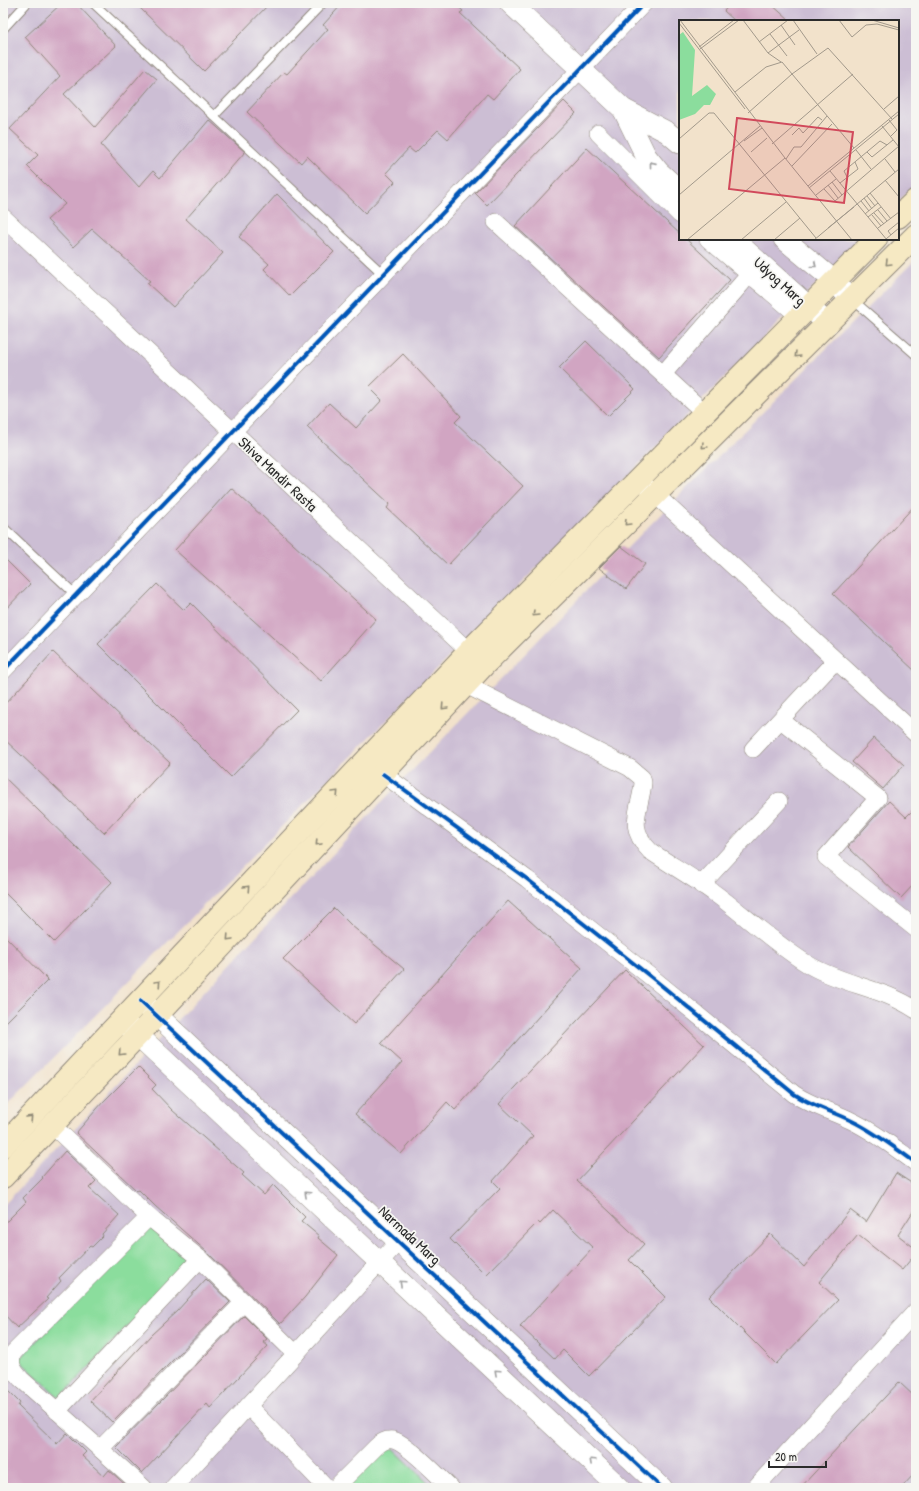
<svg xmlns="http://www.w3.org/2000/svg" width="919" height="1491" font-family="'Patrick Hand',sans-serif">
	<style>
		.industrial { fill: #ccbed4 }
		.green { fill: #8bdd9d; stroke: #5b8464 }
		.building { fill: #d1a5c2 }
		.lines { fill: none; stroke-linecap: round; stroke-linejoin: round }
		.service-casing { stroke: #8e867b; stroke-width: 10 }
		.minor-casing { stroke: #8e867b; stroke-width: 18 }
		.tertiary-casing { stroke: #8e867b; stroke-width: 22 }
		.secondary-casing { stroke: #8e867b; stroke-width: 24 }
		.service { stroke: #fff; stroke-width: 8 }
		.minor { stroke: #fff; stroke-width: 17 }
		.tertiary { stroke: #fff; stroke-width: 21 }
		.secondary { stroke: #f6e9c3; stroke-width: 22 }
		.cycleway-casing { stroke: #f6f6f2; stroke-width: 6 }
		.cycleway { stroke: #0057b8; stroke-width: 4 }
		.oneway { stroke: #a0a0a0 }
		.oneway2 { stroke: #908a77 }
		.labels { text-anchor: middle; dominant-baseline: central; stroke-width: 3.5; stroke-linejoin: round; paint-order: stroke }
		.street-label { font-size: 15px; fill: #2b2b2b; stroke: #f6f6f2 }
		.inset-road { fill: none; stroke: #a2998b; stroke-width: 1 }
		.view { fill: #d1495b; fill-opacity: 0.15; stroke: #d1495b; stroke-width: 2 }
		.inset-edge { fill: none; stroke: #2b2b2b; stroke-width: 2 }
	</style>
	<rect width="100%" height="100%" fill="#f6f6f2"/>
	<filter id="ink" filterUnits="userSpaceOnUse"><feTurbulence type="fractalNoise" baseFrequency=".025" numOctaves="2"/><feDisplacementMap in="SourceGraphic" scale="8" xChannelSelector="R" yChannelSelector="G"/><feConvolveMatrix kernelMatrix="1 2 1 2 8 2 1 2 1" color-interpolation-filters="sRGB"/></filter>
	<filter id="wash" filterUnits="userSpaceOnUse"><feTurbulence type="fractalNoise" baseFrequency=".012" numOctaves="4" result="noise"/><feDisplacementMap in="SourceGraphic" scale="16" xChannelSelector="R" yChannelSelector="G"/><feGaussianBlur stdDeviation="0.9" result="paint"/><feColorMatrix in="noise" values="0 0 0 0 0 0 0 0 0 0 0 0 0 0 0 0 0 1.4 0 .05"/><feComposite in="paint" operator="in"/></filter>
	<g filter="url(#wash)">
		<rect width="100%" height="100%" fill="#f2e2cb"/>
		<!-- industrial -->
		<g class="industrial">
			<path d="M3,3h913v181l-18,18v-181h-218v218h181l-858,870z"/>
			<path d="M916,259v1229h-913v-282l374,-399 259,-268z"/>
		</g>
		<!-- green -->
		<g class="green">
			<path d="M147,1222l41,39 -128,137 -41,-38z"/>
			<path d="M388,1444l46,44h-88z"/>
		</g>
		<g id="blocks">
			<!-- building -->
			<g class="building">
				<path d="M62,3h14l40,43 -52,48 31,33 50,-58 12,10 -56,66 38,42 14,-16 7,7 49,-58 36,32 -59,67 37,34 -50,54 -26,-24 3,-2 -58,-52 -19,18 -26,-27 18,-16 -38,-38 11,-11 -28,-26 50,-53 -35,-39z"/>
				<path d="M135,3h135l-66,68z"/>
				<path d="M343,3h111l9,8 -3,2 60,56 -27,30 -6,-5 -39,45 -10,-9 -23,23 -6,-5 -23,25 9,9 -30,31 -58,-57 -6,7 -54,-51 37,-40 3,2 41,-45 -5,-4z"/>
				<path d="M731,3h39l20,18h-55l-11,-10z"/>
				<path d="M564,101l12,12 -89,92 -12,-12z"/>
				<path d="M587,148l93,86v5h6l44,41 -71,77 -144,-131z"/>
				<path d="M277,194l57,58 -44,44 -26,-27 5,-5 -30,-27z"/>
				<path d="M586,341l49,48 -27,27 -49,-48z"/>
				<path d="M403,354l58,62 -6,6 68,64 -75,79 -61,-57 3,-4 -83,-77 22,-24 27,25 26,-28 -13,-13z"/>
				<path d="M231,488l145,131 -55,62 -146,-131z"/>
				<path d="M916,504v168l-83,-78z"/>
				<path d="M621,546l24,18 -19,25 -27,-21z"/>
				<path d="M3,557l27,27 -27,28z"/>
				<path d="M157,584l27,26 7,-7 106,107 -66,67 -133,-133z"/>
				<path d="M53,652l117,111 -66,70 -101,-95v-32z"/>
				<path d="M874,738l30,27 -21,24 -31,-27z"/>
				<path d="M3,776l109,106 -58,60 -51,-51z"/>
				<path d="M889,801l17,16 10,-10v75l-15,16 -53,-51z"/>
				<path d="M508,901l74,67 -127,142 -8,-8 -46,52 -46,-40 47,-52 -21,-19z"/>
				<path d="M334,908l18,18 52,43 -50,55 -71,-65z"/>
				<path d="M3,934l45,46 -45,45z"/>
				<path d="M625,970l79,75 -127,136 67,63 -15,16 37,37 -77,79 -26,-26 -8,9 -35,-33 73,-78 -40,-38 -13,14 -2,-2 -52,53 -36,-36 50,-51 -7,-7 40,-45 -34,-32z"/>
				<path d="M138,1067l18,18 -4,4 20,21 72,63 -2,2 22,20 9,-10 32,32 -4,4 18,15 -1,2 20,17 -33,42 -25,27 -73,-72 -52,-46 -16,-16 -2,1 -61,-58 27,-31z"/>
				<path d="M65,1151l31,30 -7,7 30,27 -17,19 1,2 -11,11 -2,-1 -31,32 2,3 -15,17 2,1 -31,29 -14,-15v-92h4l19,-19 -3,-4 20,-20 -1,-1z"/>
				<path d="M896,1173l20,13v21l-18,28 18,14v4l-14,17 -44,-35 -39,47 19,18 -62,64 -67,-67 61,-63 34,33 46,-57 16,12z"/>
				<path d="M206,1279l24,23 -118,120 -22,-21 61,-66 26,-24z"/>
				<path d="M244,1316l23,23 -4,3 5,4 -58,62 -3,-4 -65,69 -26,-26z"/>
				<path d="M899,1382l17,16v74l-15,16h-101z"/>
				<path d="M3,1386l17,17 -2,3 39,38 10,-11 19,19 -4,4 22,20 5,-6 20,18h-126z"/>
			</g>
		</g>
	</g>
	<g filter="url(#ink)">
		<use href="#blocks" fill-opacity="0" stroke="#8e867b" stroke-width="1"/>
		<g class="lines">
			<defs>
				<g id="service">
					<path d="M93,3l290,271"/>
					<path d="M3,29l24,-26"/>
					<path d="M214,116l109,-113"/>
					<path d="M853,300l63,55"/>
					<path d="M3,527l73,68"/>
				</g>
				<g id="minor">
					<path d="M598,133l82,82"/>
					<path d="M3,217l475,443"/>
					<path d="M496,222l209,191"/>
					<path d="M708,239l92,78"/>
					<path d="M663,374l86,-99"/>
					<path d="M647,487l269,247"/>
					<path d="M3,671l641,-668"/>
					<path d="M466,685l164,83 12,10 1,5c-3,29 -17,43 7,68 24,16 49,30 71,47 28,21 60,51 90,68 33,19 72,22 105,44"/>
					<path d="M781,720l97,78 -52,59 90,72"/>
					<path d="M753,749l82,-88"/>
					<path d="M383,774l144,105 129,102 138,113c18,12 38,17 58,27 23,11 43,27 64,42"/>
					<path d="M701,885l78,-84"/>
					<path d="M52,1125l97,92 51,42 96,95"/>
					<path d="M248,1406l79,82"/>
					<path d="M57,1411l143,-152"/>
					<path d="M100,1449l144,-147"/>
					<path d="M144,1488l-123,-109c-8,-9 -12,-14 -8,-26l136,-136"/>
					<path d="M173,1488l226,-247"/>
					<path d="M335,1488l41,-41c4,-4 10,-8 17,-7 14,3 46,37 58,48"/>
					<path d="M755,1488l161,-177"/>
				</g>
				<g id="tertiary">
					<path d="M510,3l113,106 44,23 13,11"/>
					<path d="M623,109l23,47 13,16 21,19"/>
					<path d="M733,239l95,85"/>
					<path d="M784,239l49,41 18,19"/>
					<path d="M145,1004l517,484"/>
					<path d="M125,1023l495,465"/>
				</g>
				<g id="secondary">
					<path d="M898,217l18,-17"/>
					<path d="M3,1146l470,-499 403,-408"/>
					<path d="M3,1177l175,-184 306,-328 432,-430"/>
				</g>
			</defs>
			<!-- service casing -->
			<use href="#service" class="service-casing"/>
			<!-- minor casing -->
			<use href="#minor" class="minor-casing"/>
			<!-- tertiary casing -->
			<use href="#tertiary" class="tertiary-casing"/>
			<!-- secondary casing -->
			<use href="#secondary" class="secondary-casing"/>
			<!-- service -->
			<use href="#service" class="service"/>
			<!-- minor -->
			<use href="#minor" class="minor"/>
			<!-- tertiary -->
			<use href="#tertiary" class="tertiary"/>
			<!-- secondary -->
			<use href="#secondary" class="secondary"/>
			<defs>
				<g id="cycleway">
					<path d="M3,671l641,-668"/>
					<path d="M383,774l144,105 129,102 138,113c18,12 38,17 58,27 23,11 43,27 64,42"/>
					<path d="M141,1001l521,487"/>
				</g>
			</defs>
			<!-- cycleway casing -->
			<use href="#cycleway" class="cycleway-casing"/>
			<!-- cycleway -->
			<use href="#cycleway" class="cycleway"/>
		</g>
		<!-- one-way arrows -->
		<defs><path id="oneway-chevron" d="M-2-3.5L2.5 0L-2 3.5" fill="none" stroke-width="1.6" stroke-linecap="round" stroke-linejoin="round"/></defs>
		<g class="oneway">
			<use href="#oneway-chevron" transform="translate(652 164) rotate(-129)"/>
			<use href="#oneway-chevron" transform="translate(814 265) rotate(39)"/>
			<use href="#oneway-chevron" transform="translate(307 1194) rotate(-137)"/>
			<use href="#oneway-chevron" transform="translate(402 1283) rotate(-137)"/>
			<use href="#oneway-chevron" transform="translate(497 1372) rotate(-137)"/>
			<use href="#oneway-chevron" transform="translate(592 1461) rotate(-137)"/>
		</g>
		<g class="oneway2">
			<use href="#oneway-chevron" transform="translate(888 263) rotate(135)"/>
			<use href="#oneway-chevron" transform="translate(797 355) rotate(135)"/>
			<use href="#oneway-chevron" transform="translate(704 446) rotate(135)"/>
			<use href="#oneway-chevron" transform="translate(627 523) rotate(135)"/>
			<use href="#oneway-chevron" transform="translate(535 614) rotate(135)"/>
			<use href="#oneway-chevron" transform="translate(444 707) rotate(133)"/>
			<use href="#oneway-chevron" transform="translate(336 793) rotate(-47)"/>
			<use href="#oneway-chevron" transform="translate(318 843) rotate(133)"/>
			<use href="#oneway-chevron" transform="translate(247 888) rotate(-47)"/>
			<use href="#oneway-chevron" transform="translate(229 938) rotate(133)"/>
			<use href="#oneway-chevron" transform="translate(158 983) rotate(-47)"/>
			<use href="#oneway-chevron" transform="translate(121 1053) rotate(134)"/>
			<use href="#oneway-chevron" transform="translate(30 1118) rotate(-47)"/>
		</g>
	</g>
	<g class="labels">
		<!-- street labels -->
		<g class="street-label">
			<text transform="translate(780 281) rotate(42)">Udyog Marg</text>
			<text transform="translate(278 474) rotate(43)">Shiva Mandir Rasta</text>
			<text transform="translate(410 1235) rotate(43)">Narmada Marg</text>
		</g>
	</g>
	<!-- overview -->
	<g transform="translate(679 20)">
		<rect width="220" height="220" fill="#f2e2cb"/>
		<path d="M4,12l12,18 -3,46 15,-11 9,9 -6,11h-6l-9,9 -16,6v-85z" fill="#8bdd9d"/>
		<path class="inset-road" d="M1,0l105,138 67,82M64,0l25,33 13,9M114,0l24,34M160,0l13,17 14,-12 11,-1 22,6M193,0l27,8M0,3l66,86M102,5l14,20M91,14l17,22M80,22l29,-22M20,27l35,-27M21,29l39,-29M89,33l31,-23M56,72l31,-25 16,-5 72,86M205,89l15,-13M69,93l44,-39 36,-26 64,71M210,100l8,10 -6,6M203,106l17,21M113,115l7,-7 4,5 15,-16 4,3M0,119l30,-26h5l102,125M65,121l18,-13M93,124l81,-70M177,130l15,19M72,132l16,-14M188,132l5,5 21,-17M107,139l8,-12h7l26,-31M206,139l10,13M113,146l40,-42M151,151l57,69M168,157l-3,-6 36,-30 7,4M206,160l14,17M153,162l10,13M161,163l18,-14 -3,-7M149,165l10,13M129,166l91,-75M130,168l90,-74M145,169l11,12 64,-55M191,173l21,26M0,175l81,-69M137,175l20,-16M188,176l8,10M185,178l8,11M182,181l8,10M199,190l9,11M195,193l10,11M186,194l13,-11M193,195l9,11M189,197l13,-10M149,208l26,-21M199,208l21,-16M212,215l-3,-4 11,-9M207,219l13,-11M8,220l98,-82M62,220l45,-38M95,220l26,-22M135,220l85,-71"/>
		<path class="view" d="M58,98l116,14 -9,71 -115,-14z"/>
		<rect width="220" height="220" class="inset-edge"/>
	</g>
	<!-- margin -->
	<rect width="919" height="1491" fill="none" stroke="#f6f6f2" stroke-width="16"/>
	<!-- scale -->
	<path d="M769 1461v6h57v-6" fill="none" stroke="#2b2b2b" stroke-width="2"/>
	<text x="775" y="1461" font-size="12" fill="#2b2b2b" stroke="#f6f6f2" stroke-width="3" paint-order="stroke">20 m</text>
</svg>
